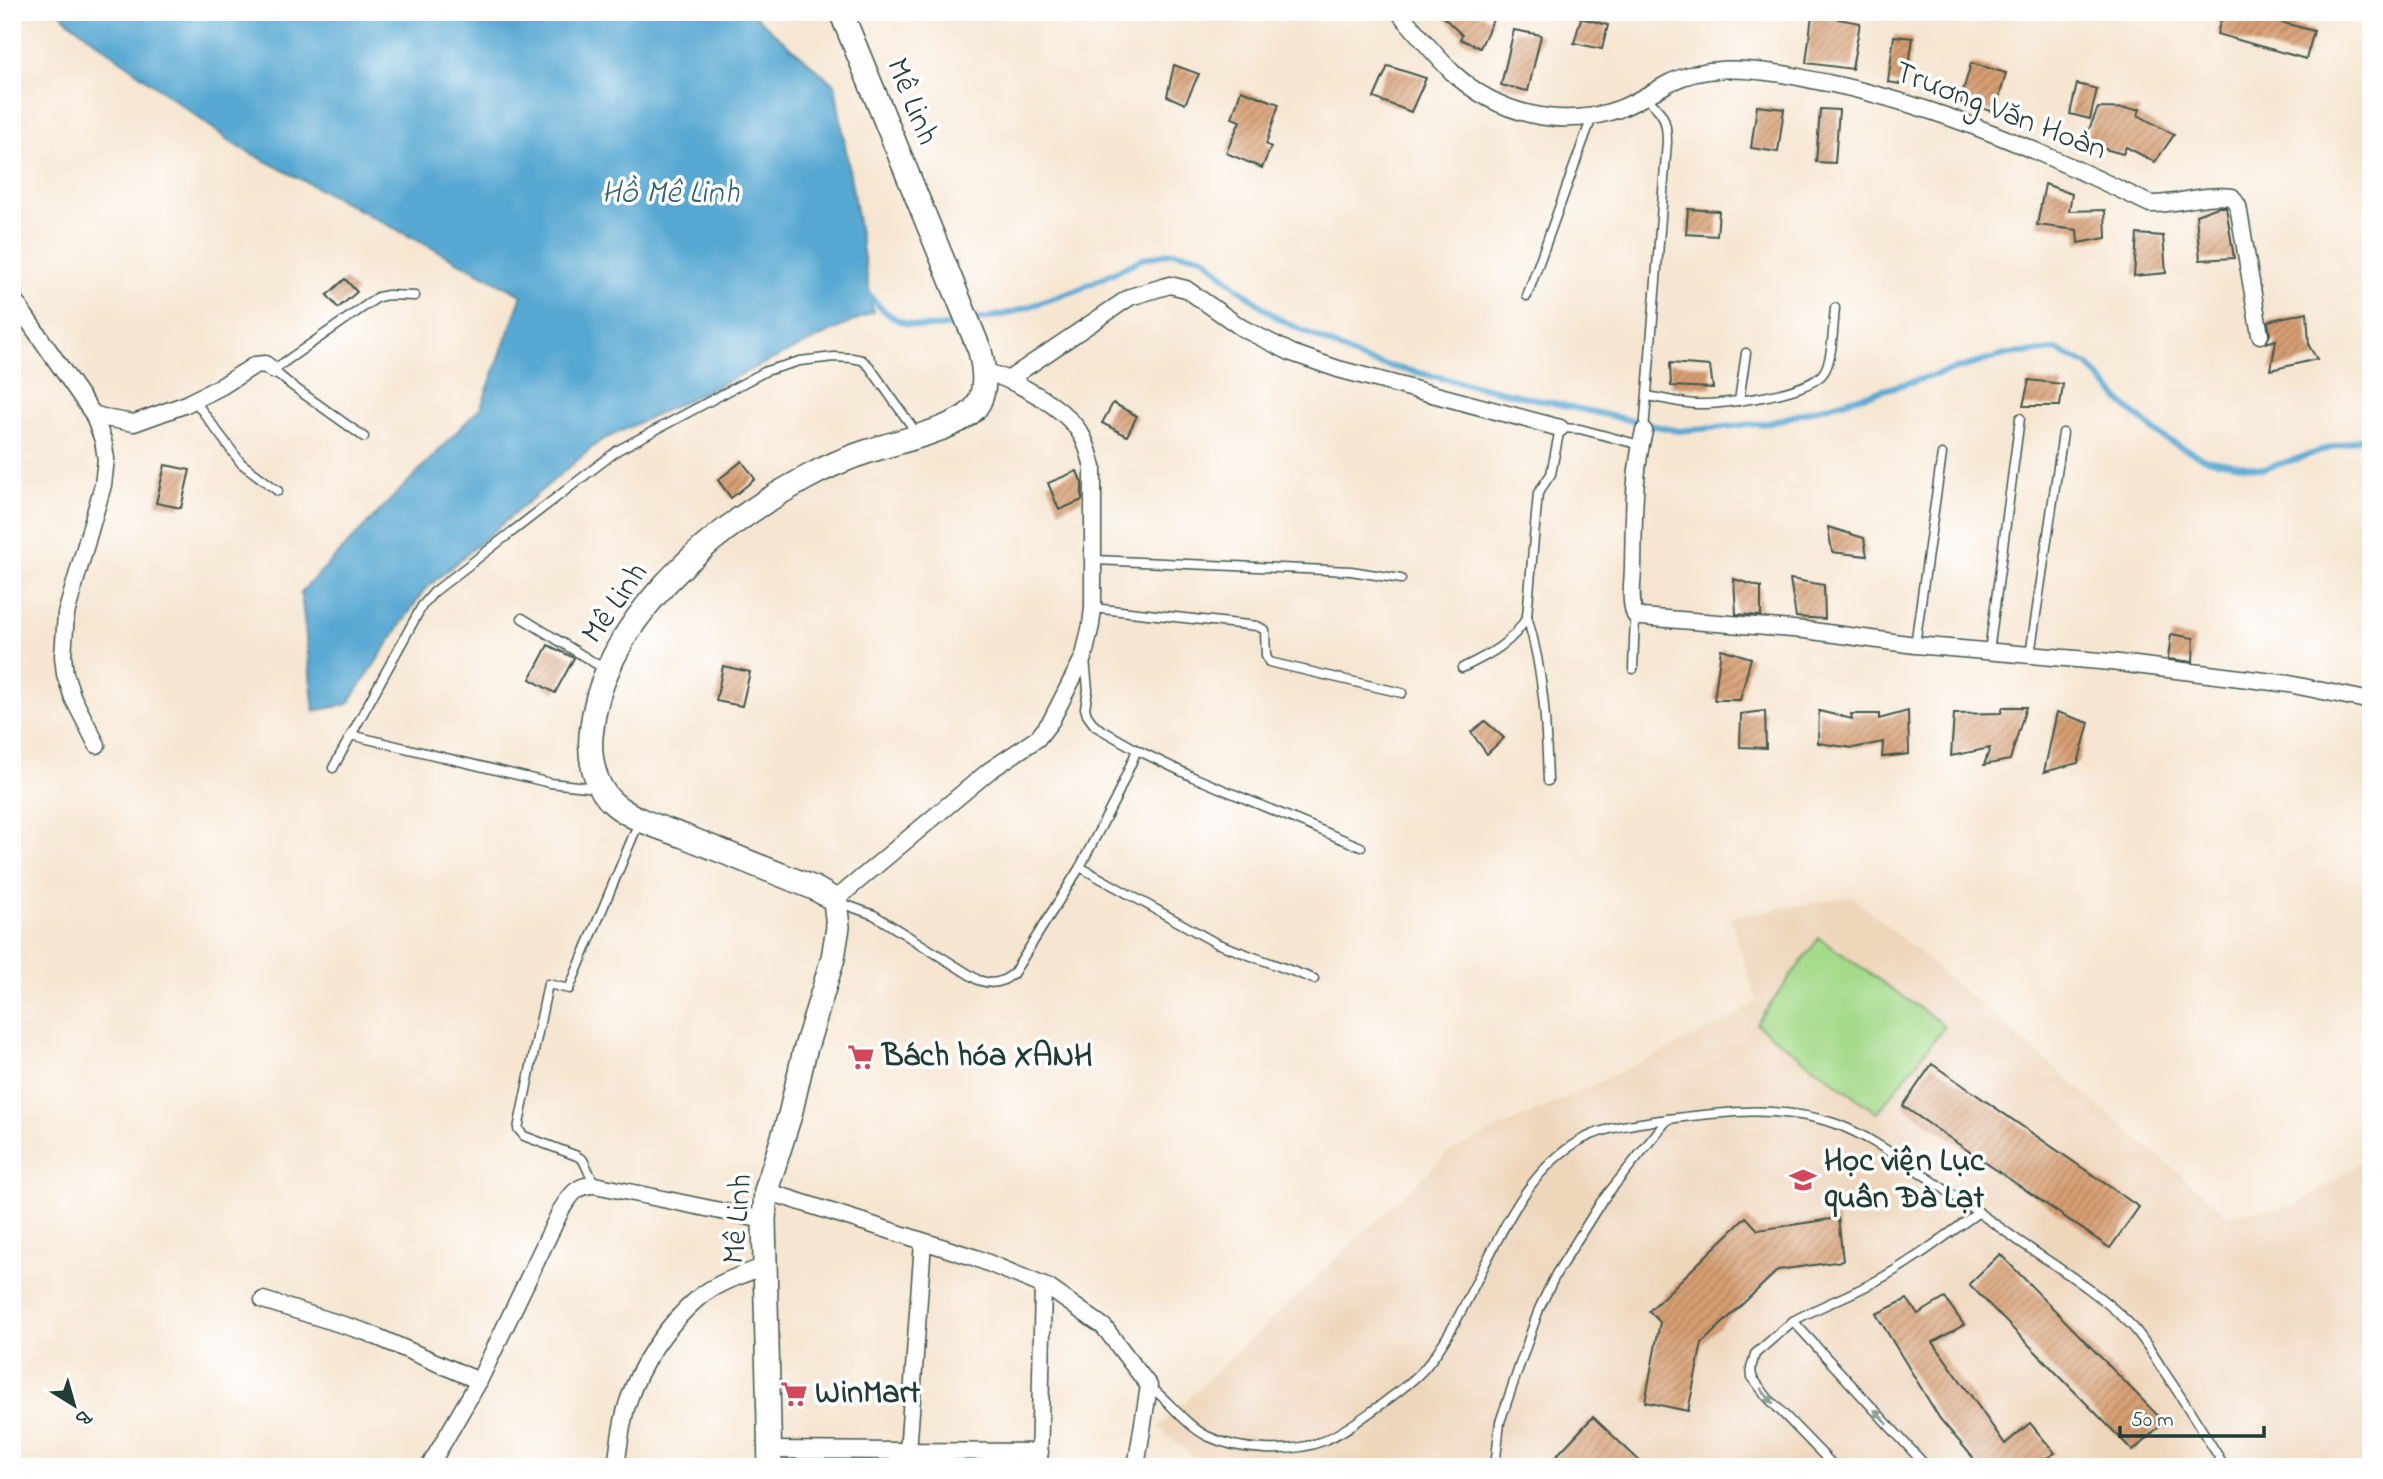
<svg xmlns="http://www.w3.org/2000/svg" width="2383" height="1479" font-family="'Indie Flower',sans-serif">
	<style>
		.built { fill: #eed6bb }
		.pitch { fill: #a5da8a; stroke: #628c5f; stroke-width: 2 }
		.water { fill: #56a7d1; stroke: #3a7282; stroke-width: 2 }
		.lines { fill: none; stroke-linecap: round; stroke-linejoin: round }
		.stream { stroke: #56a7d1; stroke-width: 6 }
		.building { fill: url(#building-hatch) }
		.lane-casing { stroke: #3f564c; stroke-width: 11 }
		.street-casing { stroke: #3f564c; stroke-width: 19 }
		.secondary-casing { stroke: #3f564c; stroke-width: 26 }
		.lane { stroke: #fff; stroke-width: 8 }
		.street { stroke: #fff; stroke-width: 16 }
		.secondary { stroke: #fff; stroke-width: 23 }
		.oneway { fill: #8f9e9a }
		.labels { text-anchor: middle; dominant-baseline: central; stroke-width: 7; stroke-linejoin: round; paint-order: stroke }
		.street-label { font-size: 32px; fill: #1f3d34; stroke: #fff }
		.poi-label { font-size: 32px; font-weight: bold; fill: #1f3d34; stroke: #fff; text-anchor: start }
		.water-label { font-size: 33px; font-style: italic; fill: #32626b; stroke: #fff }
	</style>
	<defs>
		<pattern id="building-hatch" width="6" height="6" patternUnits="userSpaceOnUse" patternTransform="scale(1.75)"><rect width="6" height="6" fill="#d79e72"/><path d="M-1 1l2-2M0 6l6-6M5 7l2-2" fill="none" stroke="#ae825e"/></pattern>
	</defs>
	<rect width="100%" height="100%" fill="#fff"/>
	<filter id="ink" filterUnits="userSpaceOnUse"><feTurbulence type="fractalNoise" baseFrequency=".0143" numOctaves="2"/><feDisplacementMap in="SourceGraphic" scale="14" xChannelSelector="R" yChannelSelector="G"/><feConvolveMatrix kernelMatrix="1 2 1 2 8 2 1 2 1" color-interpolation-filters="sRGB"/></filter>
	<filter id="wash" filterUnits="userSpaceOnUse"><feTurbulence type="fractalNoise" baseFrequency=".00686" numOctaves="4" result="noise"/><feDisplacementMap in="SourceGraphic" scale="28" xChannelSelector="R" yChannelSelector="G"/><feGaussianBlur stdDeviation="1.57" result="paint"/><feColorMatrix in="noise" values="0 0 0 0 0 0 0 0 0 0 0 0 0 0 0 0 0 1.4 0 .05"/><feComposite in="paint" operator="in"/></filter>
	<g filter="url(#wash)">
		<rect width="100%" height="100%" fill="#f6e6d1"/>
		<!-- built -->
		<path class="built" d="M1852,896l376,319 68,-9 75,-51v312h-1166l-47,-40 291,-275 271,-127 37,-23 -27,-85z"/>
		<!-- pitch -->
		<path class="pitch" d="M1819,938l126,88 -68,87 -121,-89z"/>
		<!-- water -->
		<path class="water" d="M60,12h690l85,73 38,227 -273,129 -176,149 -76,114 -34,7 -13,-119 180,-185 41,-112 -287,-150 -168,-125z"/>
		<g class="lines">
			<!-- stream -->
			<g class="stream">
				<path d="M866,290c25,38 56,42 97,33"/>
				<path d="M974,321l36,-8 65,-22 67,-32 32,-7 30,5 29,27 44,34 89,43 312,70 91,-8 239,-69 48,-4 32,15 37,41 37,31 43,22 59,10 107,-34"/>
			</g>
		</g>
		<g id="blocks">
			<!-- building -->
			<g class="building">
				<path d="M1438,12h39l16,8 -13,28 -20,-9 2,-4z"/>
				<path d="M2223,12h20l71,19 -8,28 -89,-25z"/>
				<path d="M1812,15l26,2v2l22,4 -8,46 -46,-6z"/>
				<path d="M1581,18l27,7 -6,24 -28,-6z"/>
				<path d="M1514,30l27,5 -13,56 -27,-6z"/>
				<path d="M1894,36l19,2 -7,47 -18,-3z"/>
				<path d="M1971,63l35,10 -11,39 -35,-10z"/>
				<path d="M1174,65l25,9 -14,30 -18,-8z"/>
				<path d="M1388,66l38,12 -15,34 -37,-14z"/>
				<path d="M2077,84l20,5 -7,30 -20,-5z"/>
				<path d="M1241,90l38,14 -13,40 5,3 -9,21 -36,-15 14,-32 -8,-3z"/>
				<path d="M1757,106l27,3 -6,43 -27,-4z"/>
				<path d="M2098,108l42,1 -2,6 36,20 -19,27 -29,-15 -3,7 -40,-11z"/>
				<path d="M1820,109l19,1 -4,53 -19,-1z"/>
				<path d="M2045,184l27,10 -3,17 36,-1 1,28 -28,5 -1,-13 -40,-5z"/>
				<path d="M2218,207h8l8,51 -34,2 -4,-45z"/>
				<path d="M1688,209l31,2 -2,25 -31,-2z"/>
				<path d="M2137,234l26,2 3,37 -32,3z"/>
				<path d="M345,279l12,13 -19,16 -11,-13z"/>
				<path d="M2307,312l2,34 8,13 -46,11 5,-30 -10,3 4,-9 -2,-13z"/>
				<path d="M1670,363l40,3 3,22 -42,-2z"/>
				<path d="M2029,380l34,4 -3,22h-37z"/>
				<path d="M1113,403l24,13 -10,20 -25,-13z"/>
				<path d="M742,461l13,18 -24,19 -13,-18z"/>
				<path d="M165,465l25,5 -9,38 -25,-5z"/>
				<path d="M1077,471l5,12v17l-23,10 -11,-27z"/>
				<path d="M1828,527l36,11 3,18 -35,-4z"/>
				<path d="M1734,579l27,8v29l-25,-2z"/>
				<path d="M1790,579l34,6 1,34 -29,-2z"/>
				<path d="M2171,634l23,4 -1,24 -25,-3z"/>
				<path d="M548,645l26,13 -19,35 -25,-14z"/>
				<path d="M1721,649l30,9 -11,42h-26z"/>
				<path d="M723,666l27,6 -8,34 -26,-5z"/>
				<path d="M2003,707h23l-16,53 -26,5 6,-17 -39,8 3,-42 47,-1z"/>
				<path d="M1765,711l1,37 -26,-1 1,-33z"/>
				<path d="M1819,711l33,8 -1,-5h28v5l29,-8 1,43 -27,3 1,-15 -30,6 -35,-5z"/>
				<path d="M2057,712l32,11 -11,40 -34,9z"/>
				<path d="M1485,721l19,17 -17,16 -16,-22z"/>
				<path d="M1932,1064l207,143 -29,41 -207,-142z"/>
				<path d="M1746,1217l12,13 80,-12 5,43 -65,9 -76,73 -14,68 -43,-9 15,-80 -11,-11z"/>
				<path d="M2000,1254l164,168 -31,29 -164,-167z"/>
				<path d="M1945,1298l19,27 -31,17 72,102 25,-21 25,30 -24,14h-50l-41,-48 -64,-105 31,-15 11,15z"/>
				<path d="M1593,1417l53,50h-100z"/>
			</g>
		</g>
	</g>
	<g filter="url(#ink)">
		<use href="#blocks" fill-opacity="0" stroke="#3f564c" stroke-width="2"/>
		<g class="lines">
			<defs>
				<g id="lane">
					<path d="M1527,296l65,-179"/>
					<path d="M1648,396c16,3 32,7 48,8 26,1 115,-10 128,-32 9,-13 9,-47 11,-64"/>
					<path d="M194,400l47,63 37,28"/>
					<path d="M1739,401l7,-48"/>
					<path d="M1644,431l23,-289c0,-23 -4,-30 -22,-45"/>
					<path d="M364,437l-73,-52 -18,-15 105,-73 10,-2 27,1"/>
					<path d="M1094,560l257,11 50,8"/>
					<path d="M1093,608l164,18 8,4 1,26 3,6 133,31"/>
					<path d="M1527,616c17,58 19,105 21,165"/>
					<path d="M522,618l84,52"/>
					<path d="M1915,645l27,-191"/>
					<path d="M1989,652l31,-234"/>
					<path d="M2030,655l33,-222"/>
					<path d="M1085,659l3,31 -3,18 2,7 8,11 42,24 56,27 168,70"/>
					<path d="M1462,668c25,-12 53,-26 65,-52l11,-123 13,-19 9,-46 20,1 60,16"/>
					<path d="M1633,669l2,-54"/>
					<path d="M351,735l199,48 46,5"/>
					<path d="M333,768l89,-162 12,-14 184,-142 148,-79 34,-10 34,-4 18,1 10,2 7,6 49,69"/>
					<path d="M1080,867l136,76 98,36"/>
					<path d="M838,902l36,13 104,65c15,5 23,3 35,-6l67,-107 36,-69 21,-48"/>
					<path d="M595,1185l-12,-25 -6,-4 -53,-20 -6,-7 30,-145 21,5 70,-167"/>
					<path d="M1793,1321c27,-15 56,-25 83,-40 36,-19 69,-45 103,-69"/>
					<path d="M1149,1386c20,14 36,39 58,50 31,15 84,18 116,5 22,-9 40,-24 59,-37 14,-11 31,-22 43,-36 54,-65 76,-177 149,-224 28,-18 62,-20 94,-25 55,-7 111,-14 166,4 30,11 58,30 84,48 33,23 66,45 98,68 39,27 83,53 117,88 11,12 19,26 28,40 22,32 43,66 64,100"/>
					<path d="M1495,1467l5,-45 39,-113 17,-35 45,-72 67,-83"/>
					<path d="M1835,1467l-68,-70 -15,-20 -1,-9 4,-14 38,-33 134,146"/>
				</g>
				<g id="street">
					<path d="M1399,12c17,20 34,41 53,60 45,42 109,58 167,37 18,-7 35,-18 52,-27 33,-16 69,-14 104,-9 18,2 35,7 53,10 114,24 217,70 322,121 27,1 54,-11 82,-7l6,9 22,129"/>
					<path d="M12,297l81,117 10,26 3,19 -3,26 -37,129 -3,42 2,18 8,24 24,47"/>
					<path d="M1009,379l121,-82 40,-12 16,4 56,39 50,25 46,16 222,59"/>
					<path d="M93,414l17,5 24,4 50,-18 38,-19 33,-21 10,-1 8,6"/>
					<path d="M1644,431c-11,42 -10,91 -11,135 0,15 -4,34 2,49l7,2 163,13 110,15 196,17 178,22 82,17"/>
					<path d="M835,900l154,-129 49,-33 13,-17 33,-65 7,-31 2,-17v-141c-3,-10 -5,-21 -11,-31 -17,-30 -66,-55 -98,-65"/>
					<path d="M766,1191l210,67 73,30 55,39 45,59 -13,81"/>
					<path d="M263,1300l103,32 113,49"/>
					<path d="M770,1450l270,2"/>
					<path d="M429,1467l50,-86 82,-171c9,-14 16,-26 34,-25l169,35"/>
					<path d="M616,1467c3,-21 5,-44 12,-65 12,-38 38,-76 69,-103 18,-16 45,-24 68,-33"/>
					<path d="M907,1467l16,-225"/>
					<path d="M1039,1467l4,-181"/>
				</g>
				<path id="secondary" d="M770,1467l-6,-247 2,-29 24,-76 14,-61 29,-96 5,-31 -3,-27 -21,-12c-43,-17 -86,-34 -128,-51 -24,-9 -53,-17 -72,-33 -19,-16 -25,-45 -23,-68 9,-115 120,-207 215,-258 20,-11 41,-20 63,-27 26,-9 91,-22 107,-44 12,-16 8,-39 4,-56l-139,-339"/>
			</defs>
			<!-- lane casing -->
			<use href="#lane" class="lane-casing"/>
			<!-- street casing -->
			<use href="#street" class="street-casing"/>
			<!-- secondary casing -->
			<use href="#secondary" class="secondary-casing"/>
			<!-- lane -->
			<use href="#lane" class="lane"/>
			<!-- street -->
			<use href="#street" class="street"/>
			<!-- secondary -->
			<use href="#secondary" class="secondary"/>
		</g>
		<!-- one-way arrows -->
		<defs><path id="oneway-solid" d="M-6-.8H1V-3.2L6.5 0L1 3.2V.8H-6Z" transform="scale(1.75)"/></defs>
		<g class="oneway">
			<use href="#oneway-solid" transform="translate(1767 1396) rotate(50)"/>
			<use href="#oneway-solid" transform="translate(1881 1417) rotate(-133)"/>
		</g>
	</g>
	<!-- icons -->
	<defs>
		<symbol id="supermarket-bare" viewBox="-9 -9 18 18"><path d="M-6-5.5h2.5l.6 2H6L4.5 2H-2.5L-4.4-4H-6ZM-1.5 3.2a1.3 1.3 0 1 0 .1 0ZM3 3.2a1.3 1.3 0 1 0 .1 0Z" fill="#d1495b" stroke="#fff" stroke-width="2.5" paint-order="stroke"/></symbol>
		<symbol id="school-bare" viewBox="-9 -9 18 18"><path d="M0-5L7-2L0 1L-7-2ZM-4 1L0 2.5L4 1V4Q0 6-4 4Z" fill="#d1495b" stroke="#fff" stroke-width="2.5" paint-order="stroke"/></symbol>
	</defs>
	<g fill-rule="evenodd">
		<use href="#supermarket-bare" x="842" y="1038" width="38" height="38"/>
		<use href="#school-bare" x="1784" y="1161" width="38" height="38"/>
		<use href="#supermarket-bare" x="775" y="1375" width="38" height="38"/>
	</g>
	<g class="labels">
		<!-- street labels -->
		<g class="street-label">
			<text transform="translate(911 102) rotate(68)">Mê Linh</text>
			<text transform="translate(2000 112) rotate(21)">Trương Văn Hoàn</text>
			<text transform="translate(616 604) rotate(-55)">Mê Linh</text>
			<text transform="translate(739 1219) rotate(-85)">Mê Linh</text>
		</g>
		<!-- poi labels -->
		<g class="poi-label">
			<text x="882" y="1057">Bách hóa XANH</text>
			<text x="1824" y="1162">Học viện Lục<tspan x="1824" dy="37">quân Đà Lạt</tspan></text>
			<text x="815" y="1394">WinMart</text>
		</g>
		<!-- water labels -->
		<g class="water-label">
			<text x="670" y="194">Hồ Mê Linh</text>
		</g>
	</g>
	<!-- margin -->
	<rect width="2383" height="1479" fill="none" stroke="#fff" stroke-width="42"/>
	<!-- north arrow -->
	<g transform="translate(74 1405) rotate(143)" stroke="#ffffff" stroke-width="5" paint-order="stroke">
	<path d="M0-5L12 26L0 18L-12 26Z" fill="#1f3d34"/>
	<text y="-10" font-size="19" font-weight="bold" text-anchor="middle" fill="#1f3d34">B</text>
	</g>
	<!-- scale -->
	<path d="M2120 1426v10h144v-10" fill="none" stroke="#1f3d34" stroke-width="3.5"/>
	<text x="2131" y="1426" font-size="21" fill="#1f3d34" stroke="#ffffff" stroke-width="5" paint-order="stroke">50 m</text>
</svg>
